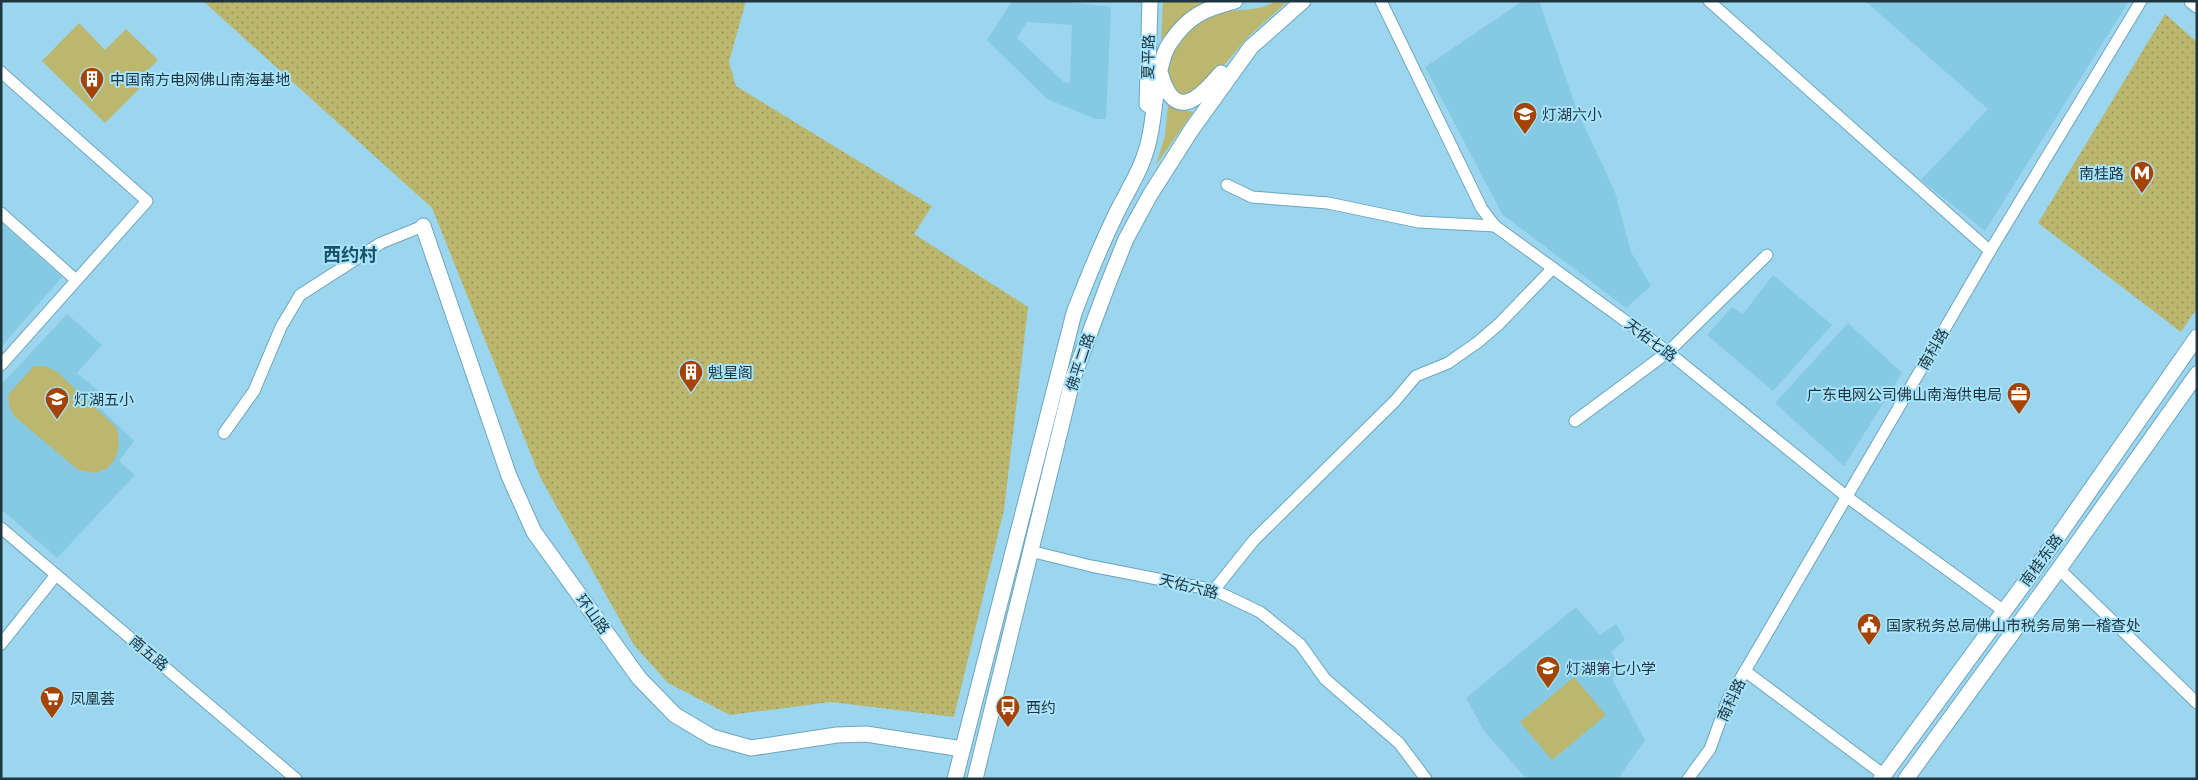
<svg xmlns="http://www.w3.org/2000/svg" width="2198" height="780" font-family="'Asap Condensed','Noto Sans SC',sans-serif">
	<style>
		.built { fill: #86c9e3; fill-rule: evenodd }
		.grass { fill: #bcb76f }
		.park { fill: url(#park-dots) }
		.lines { fill: none; stroke-linecap: round; stroke-linejoin: round }
		.minor-casing { stroke: #6ca6bd; stroke-width: 13 }
		.major-casing { stroke: #6ca6bd; stroke-width: 17 }
		.minor { stroke: #fff; stroke-width: 11 }
		.major { stroke: #fff; stroke-width: 15 }
		.labels { text-anchor: middle; dominant-baseline: central; stroke-width: 4; stroke-linejoin: round; paint-order: stroke }
		.street-label { font-size: 15px; fill: #1e363f; stroke: #a8e3fb }
		.poi-label { font-size: 15px; fill: #1e363f; stroke: #a8e3fb; text-anchor: start }
		.quarter-label { font-size: 18px; font-weight: bold; fill: #165367; stroke: #a8e3fb }
	</style>
	<defs>
		<pattern id="park-dots" width="8" height="8" patternUnits="userSpaceOnUse" patternTransform="scale(1.25)"><rect width="8" height="8" fill="#bcb76f"/><path d="M2 2h.1M6 6h.1" fill="none" stroke="#98965d" stroke-width="1.8" stroke-linecap="round"/></pattern>
	</defs>
	<rect width="100%" height="100%" fill="#9bd6ee"/>
	<!-- built -->
	<g class="built">
		<path d="M1012,1h49l50,6 -5,112h-10l-49,-20 -60,-59zM1027,22l45,3 -2,58 -6,-1 -47,-44z"/>
		<path d="M1523,1h16l39,112 37,79 16,60 20,34 -25,22 -124,-94 -77,-147z"/>
		<path d="M1865,1h264l-144,230 -64,-51 67,-71z"/>
		<path d="M1,222l61,55 -61,70z"/>
		<path d="M1773,275l59,50 -59,66 -66,-56 25,-28 11,7z"/>
		<path d="M67,314l35,31 -25,28 23,19 -8,8 42,41 -15,20 16,14 -78,83 -56,-49v-124z"/>
		<path d="M1848,323l54,50 -58,93 -69,-63z"/>
		<path d="M1576,607l24,28 16,-11 9,15 -14,13 8,13 -4,3 1,6 -4,5 33,61 -27,39h-91l-43,-48 -18,-33z"/>
	</g>
	<!-- grass -->
	<g class="grass">
		<path d="M1163,1h44l-22,13 -24,26z"/>
		<path d="M1276,1h12l-39,35 -50,58 -20,2 -13,-19c1,-10 3,-24 9,-33 11,-15 30,-29 48,-32 18,-3 37,-1 53,-11z"/>
		<path d="M79,23l26,27 21,-21 32,31 -21,21 5,5 -37,37 -63,-62z"/>
		<path d="M1168,106l25,6 -37,53 9,-29z"/>
		<path d="M34,366h10l12,5 60,56c10,29 -9,55 -39,42l-63,-53 -5,-10 -1,-11z"/>
		<path d="M1574,677l32,38 -54,45 -32,-38z"/>
	</g>
	<!-- park -->
	<g class="park">
		<path d="M203,1h543l-17,61 7,24 196,120 -18,28 114,73 -24,203 -50,207 -123,-15 -101,13 -62,-32 -34,-38 -94,-168 -108,-269z"/>
		<path d="M2165,14l32,28v266l-16,24 -143,-109z"/>
	</g>
	<g class="lines">
		<defs>
			<g id="minor">
				<path d="M1381,1l101,208 13,17 173,126 179,145 157,114"/>
				<path d="M1709,1l281,250"/>
				<path d="M1,72l146,129 -146,164"/>
				<path d="M1227,185l25,12 76,6 91,19 76,4"/>
				<path d="M1,213l75,67"/>
				<path d="M1575,421l93,-69 99,-97"/>
				<path d="M224,433l30,-42 27,-64 19,-32 81,-52 42,-17"/>
				<path d="M1,528l295,251"/>
				<path d="M1030,551l61,15 123,24 46,22 40,32 25,35 74,64 27,36"/>
				<path d="M2059,569l138,134"/>
				<path d="M1214,590l40,-50 141,-139 21,-25 32,-13 30,-21 21,-18 54,-56"/>
				<path d="M1,644l55,-69"/>
				<path d="M1745,671l139,104"/>
				<path d="M1688,779l22,-30 18,-50 17,-28 245,-420 151,-250"/>
			</g>
			<g id="major">
				<path d="M1150,1l-3,103 3,2"/>
				<path d="M2192,1l5,4"/>
				<path d="M1161,75c14,48 39,23 60,-2"/>
				<path d="M423,226l86,250 25,56 105,146 36,37 37,22 39,11 86,-13 29,-1 96,15"/>
				<path d="M955,779l119,-466c13,-34 27,-68 43,-101 13,-26 28,-48 33,-77 5,-22 7,-75 20,-92 18,-27 34,-34 65,-42"/>
				<path d="M975,779l98,-401 35,-94 18,-45 24,-44 42,-66 59,-82 52,-46"/>
				<path d="M1881,779l162,-221 154,-221"/>
				<path d="M1906,779l153,-210 138,-195"/>
			</g>
		</defs>
		<!-- minor casing -->
		<use href="#minor" class="minor-casing"/>
		<!-- major casing -->
		<use href="#major" class="major-casing"/>
		<!-- minor -->
		<use href="#minor" class="minor"/>
		<!-- major -->
		<use href="#major" class="major"/>
	</g>
	<!-- icons -->
	<defs>
		<symbol id="building-pin" viewBox="-11 -11 22 30"><path d="M0 17L-7.5 6A9.5 9.5 0 1 1 7.5 6Z" fill="#a54303" stroke="#a8e3fb"/><path d="M-4-6H4V6H1V3H-1V6H-4ZM-2.5-4.3h1.7v1.8h-1.7ZM.8-4.3h1.7v1.8H.8ZM-2.5-1h1.7V.8h-1.7ZM.8-1h1.7V.8H.8Z" fill="#fff"/></symbol>
		<symbol id="school-pin" viewBox="-11 -11 22 30"><path d="M0 17L-7.5 6A9.5 9.5 0 1 1 7.5 6Z" fill="#a54303" stroke="#a8e3fb"/><path d="M0-5L7-2L0 1L-7-2ZM-4 1L0 2.5L4 1V4Q0 6-4 4Z" fill="#fff"/></symbol>
		<symbol id="metro-pin" viewBox="-11 -11 22 30"><path d="M0 17L-7.5 6A9.5 9.5 0 1 1 7.5 6Z" fill="#a54303" stroke="#a8e3fb"/><path d="M-5.5 5V-5H-3L0 0L3-5H5.5V5H3V-.5L0 4L-3-.5V5Z" fill="#fff"/></symbol>
		<symbol id="office-pin" viewBox="-11 -11 22 30"><path d="M0 17L-7.5 6A9.5 9.5 0 1 1 7.5 6Z" fill="#a54303" stroke="#a8e3fb"/><path d="M-6-3h4V-5.5h4V-3h4V5H-6ZM-1-4.5V-3h2v-1.5ZM-6 0V1H6V0Z" fill="#fff"/></symbol>
		<symbol id="civic-pin" viewBox="-11 -11 22 30"><path d="M0 17L-7.5 6A9.5 9.5 0 1 1 7.5 6Z" fill="#a54303" stroke="#a8e3fb"/><path d="M-.6-6.5H3V-4.5H.6V-3L4-1V1h2V6H-6V1h2V-1L-.6-3ZM-1.2 2.5V6h2.4V2.5Z" fill="#fff"/></symbol>
		<symbol id="supermarket-pin" viewBox="-11 -11 22 30"><path d="M0 17L-7.5 6A9.5 9.5 0 1 1 7.5 6Z" fill="#a54303" stroke="#a8e3fb"/><path d="M-6-5.5h2.5l.6 2H6L4.5 2H-2.5L-4.4-4H-6ZM-1.5 3.2a1.3 1.3 0 1 0 .1 0ZM3 3.2a1.3 1.3 0 1 0 .1 0Z" fill="#fff"/></symbol>
		<symbol id="bus-pin" viewBox="-11 -11 22 30"><path d="M0 17L-7.5 6A9.5 9.5 0 1 1 7.5 6Z" fill="#a54303" stroke="#a8e3fb"/><path d="M-5-6H5V4H4V6H2V4H-2V6H-4V4H-5ZM-3.5-4V0h7V-4ZM-3.5 1.2v1.5H-2V1.2ZM2 1.2v1.5H3.5V1.2Z" fill="#fff"/></symbol>
	</defs>
	<g fill-rule="evenodd">
		<use href="#building-pin" x="78" y="65" width="28" height="38"/>
		<use href="#school-pin" x="1511" y="100" width="28" height="38"/>
		<use href="#metro-pin" x="2128" y="159" width="28" height="38"/>
		<use href="#building-pin" x="677" y="358" width="28" height="38"/>
		<use href="#office-pin" x="2005" y="380" width="28" height="38"/>
		<use href="#school-pin" x="43" y="385" width="28" height="38"/>
		<use href="#civic-pin" x="1855" y="611" width="28" height="38"/>
		<use href="#school-pin" x="1534" y="654" width="28" height="38"/>
		<use href="#supermarket-pin" x="38" y="684" width="28" height="38"/>
		<use href="#bus-pin" x="994" y="693" width="28" height="38"/>
	</g>
	<g class="labels">
		<!-- street labels -->
		<g class="street-label">
			<text transform="translate(1148 57) rotate(-89)">夏平路</text>
			<text transform="translate(1651 340) rotate(37)">天佑七路</text>
			<text transform="translate(1933 349) rotate(-60)">南科路</text>
			<text transform="translate(1080 362) rotate(-72)">佛平二路</text>
			<text transform="translate(2041 560) rotate(-54)">南桂东路</text>
			<text transform="translate(1189 586) rotate(14)">天佑六路</text>
			<text transform="translate(593 614) rotate(54)">环山路</text>
			<text transform="translate(149 653) rotate(40)">南五路</text>
			<text transform="translate(1731 700) rotate(-65)">南科路</text>
		</g>
		<!-- poi labels -->
		<g class="poi-label">
			<text x="110" y="79">中国南方电网佛山南海基地</text>
			<text x="1542" y="114">灯湖六小</text>
			<text x="2124" y="173" text-anchor="end">南桂路</text>
			<text x="708" y="372">魁星阁</text>
			<text x="2002" y="394" text-anchor="end">广东电网公司佛山南海供电局</text>
			<text x="74" y="399">灯湖五小</text>
			<text x="1886" y="625">国家税务总局佛山市税务局第一稽查处</text>
			<text x="1566" y="668">灯湖第七小学</text>
			<text x="70" y="698">凤凰荟</text>
			<text x="1026" y="707">西约</text>
		</g>
		<!-- quarter labels -->
		<g class="quarter-label">
			<text x="350" y="254">西约村</text>
		</g>
	</g>
	<!-- border -->
	<rect width="2198" height="780" fill="none" stroke="#1e363f" stroke-width="5"/>
</svg>
